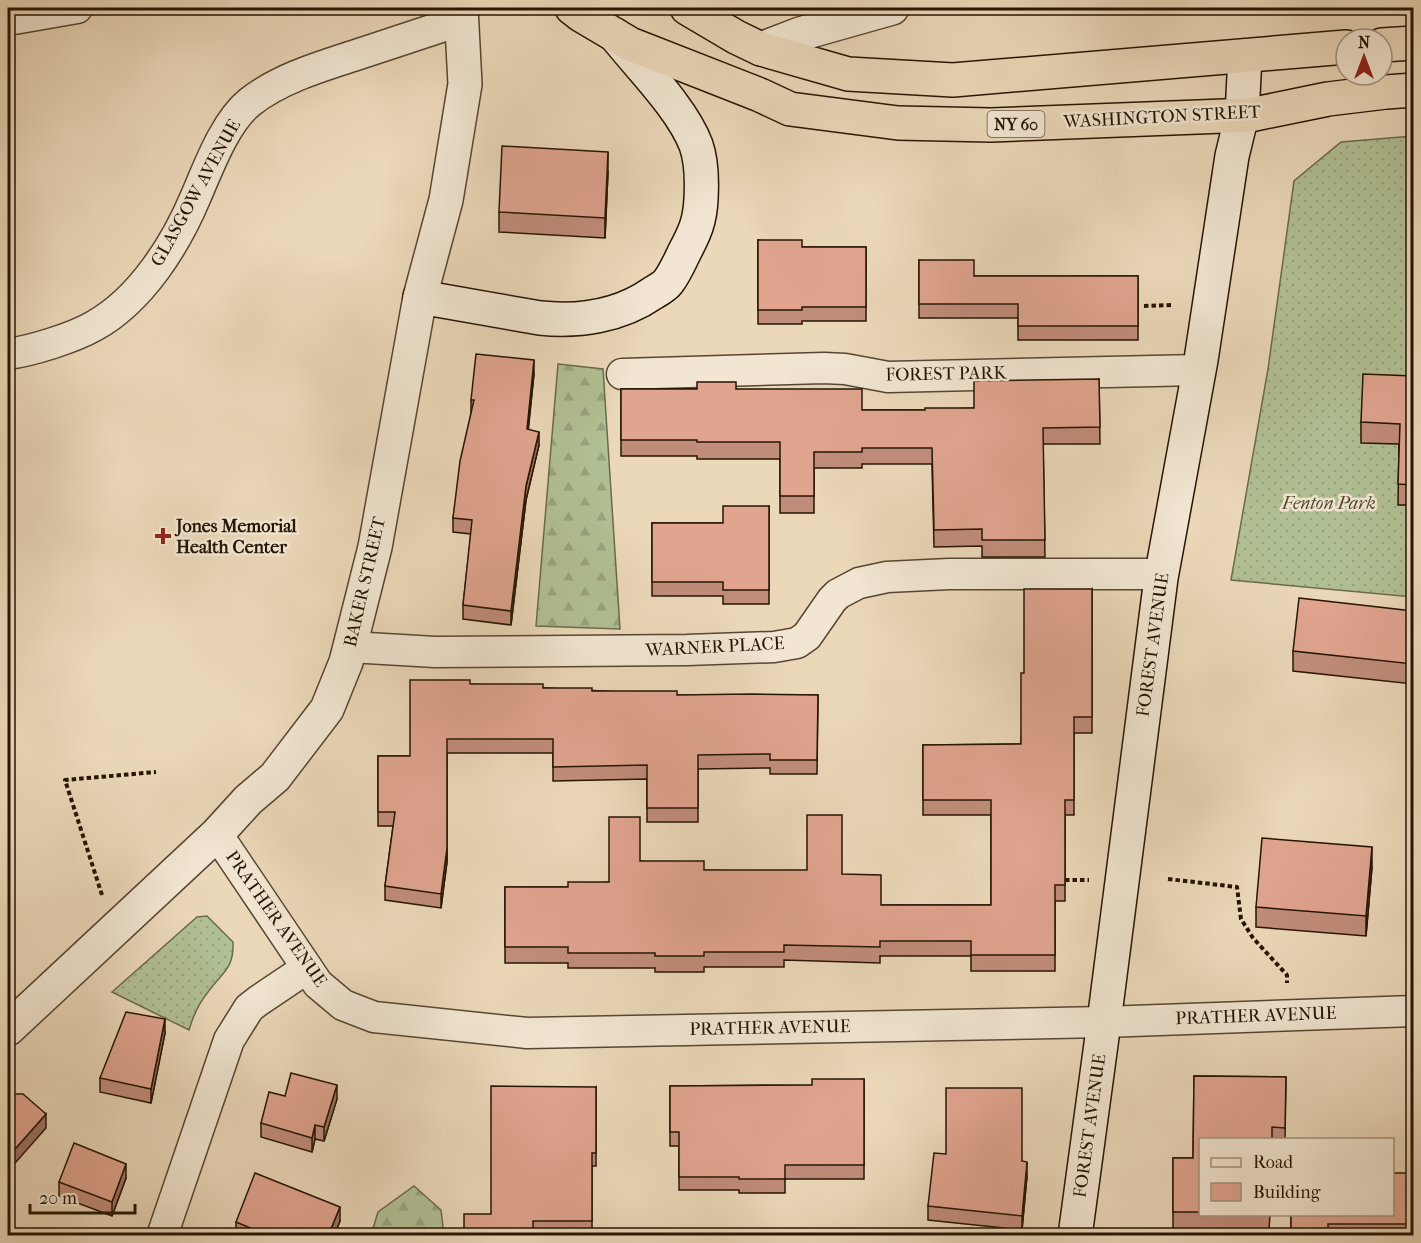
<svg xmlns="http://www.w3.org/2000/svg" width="1421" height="1243" font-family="'IM FELL French Canon',serif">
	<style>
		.grass { fill: url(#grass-dots); stroke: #6b6a4c; stroke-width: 1.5 }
		.forest { fill: url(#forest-firs); stroke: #6b6a4c; stroke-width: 1.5 }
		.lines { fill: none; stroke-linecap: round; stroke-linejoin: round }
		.minor-casing { stroke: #564631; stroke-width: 33 }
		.tertiary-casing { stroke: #564631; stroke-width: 36 }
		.secondary-casing { stroke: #251504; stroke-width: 36 }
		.trunk-casing { stroke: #251504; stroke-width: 36 }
		.path { stroke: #251504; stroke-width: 4; stroke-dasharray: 4.5 3; stroke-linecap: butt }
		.minor { stroke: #f2e6d2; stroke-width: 30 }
		.tertiary { stroke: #f2e6d2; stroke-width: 33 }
		.secondary { stroke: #f2e6d2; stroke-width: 33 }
		.trunk { stroke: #ebd8b9; stroke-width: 33 }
		.wall { fill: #c18d7b; stroke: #251504; stroke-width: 1.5 }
		.shaded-wall { fill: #9d7364; stroke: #251504; stroke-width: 1.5 }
		.building { fill: #e0a48f; stroke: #251504; stroke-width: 1.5 }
		.poi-dot { fill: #8f2418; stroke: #f2e6d2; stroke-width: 2 }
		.labels { text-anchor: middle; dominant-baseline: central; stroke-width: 5; stroke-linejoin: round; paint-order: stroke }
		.shield { fill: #f2e6d2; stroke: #625442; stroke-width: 1.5 }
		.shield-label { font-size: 16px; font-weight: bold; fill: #251504 }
		.street-label { font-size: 18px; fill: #251504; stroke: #f2e6d2 }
		.park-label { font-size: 18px; font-style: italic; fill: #4f482f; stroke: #f2e6d2 }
		.poi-label { font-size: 18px; font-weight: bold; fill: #251504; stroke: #f2e6d2; text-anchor: start }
	</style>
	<defs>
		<pattern id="grass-dots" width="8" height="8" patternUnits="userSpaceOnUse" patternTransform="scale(1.5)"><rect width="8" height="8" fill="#b1c094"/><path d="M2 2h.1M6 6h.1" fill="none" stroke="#98a47e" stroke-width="1.8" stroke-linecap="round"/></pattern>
		<pattern id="forest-firs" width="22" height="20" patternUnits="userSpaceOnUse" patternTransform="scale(1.5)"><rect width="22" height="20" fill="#b1c094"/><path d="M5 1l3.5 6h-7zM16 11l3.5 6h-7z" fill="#98a47e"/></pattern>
	</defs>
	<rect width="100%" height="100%" fill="#ebd8b9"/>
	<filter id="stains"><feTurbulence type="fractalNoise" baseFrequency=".00333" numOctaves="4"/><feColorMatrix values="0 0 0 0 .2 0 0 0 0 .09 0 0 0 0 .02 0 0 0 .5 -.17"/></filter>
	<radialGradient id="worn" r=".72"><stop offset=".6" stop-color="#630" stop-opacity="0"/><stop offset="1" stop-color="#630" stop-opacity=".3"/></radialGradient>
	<!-- grass -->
	<g class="grass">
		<path d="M1413,136v461l-182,-17 37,-211 26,-188 47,-39z"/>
		<path d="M207,916l26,26c1,28 -11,30 -25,50 -9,11 -15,24 -19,38l-77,-38 85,-75z"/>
	</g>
	<!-- forest -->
	<g class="forest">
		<path d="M558,364l45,5 17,260 -84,-3z"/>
		<path d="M414,1186l27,24 3,25h-73l7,-23z"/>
	</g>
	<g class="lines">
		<defs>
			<g id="minor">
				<path d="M8,20l69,-12"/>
				<path d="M8,354c23,-3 65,-16 86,-28 47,-26 82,-82 102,-130 13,-30 29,-74 54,-94 29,-23 69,-35 103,-46 37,-12 73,-24 109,-36"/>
				<path d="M622,374l202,-6 21,1 43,8 311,-7"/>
				<path d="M350,647l85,5 252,-2 87,-3 23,-4 10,-7 25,-36 6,-6 21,-11 28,-6 62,-3h213"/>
				<path d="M217,834l101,150 25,21 31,12 153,16 577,-11 310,-11"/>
				<path d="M162,1236l67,-196 20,-32 9,-7 49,-33"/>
			</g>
			<g id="tertiary">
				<path d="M761,49l39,-15 92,-26"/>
				<path d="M8,1029l209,-195 31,-34 27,-23 52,-68 19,-47 29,-115 45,-250 26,-97 19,-116 -4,-76"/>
			</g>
			<g id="secondary">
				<path d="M420,297l120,21c39,4 80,-2 113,-25 5,-3 11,-6 15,-11 7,-9 12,-21 17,-31 10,-19 15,-30 16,-52 1,-18 1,-37 -5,-54 -14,-37 -56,-78 -81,-110"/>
				<path d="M1075,1236l29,-214 57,-444 40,-218 31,-204 10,-41 3,-59"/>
			</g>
			<g id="trunk">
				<path d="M572,8l9,7 49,29 130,51 30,14 108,14 93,2 259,-10 78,-16 58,-7 28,-2"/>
				<path d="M687,8l49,29 25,12 87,25 105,6 393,-33"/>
				<path d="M1382,45l32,-2"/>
			</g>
		</defs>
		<!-- minor casing -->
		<use href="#minor" class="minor-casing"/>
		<!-- tertiary casing -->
		<use href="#tertiary" class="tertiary-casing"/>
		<!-- secondary casing -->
		<use href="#secondary" class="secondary-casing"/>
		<!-- trunk casing -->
		<use href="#trunk" class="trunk-casing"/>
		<!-- path -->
		<g class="path">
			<path d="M1144,306l30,-1"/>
			<path d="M1168,879l69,8 4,32 12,19 34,37v8"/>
			<path d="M1065,880h24"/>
			<path d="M102,895l-37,-115 91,-8"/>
		</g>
		<!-- minor -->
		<use href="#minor" class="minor"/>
		<!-- tertiary -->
		<use href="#tertiary" class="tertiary"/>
		<!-- secondary -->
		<use href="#secondary" class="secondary"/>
		<!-- trunk -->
		<use href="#trunk" class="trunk"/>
	</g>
	<!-- wall -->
	<g class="wall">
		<path d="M608,172l-3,66 -106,-6v-20z"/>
		<path d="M758,240l44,7h64v74h-64v3h-44z"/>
		<path d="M919,260l55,16h164v64h-120v-22h-99z"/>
		<path d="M534,374l-6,55 11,16 -13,55 -15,125 -48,-6v-14l8,-71 -18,-2v-14l18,-104v-14z"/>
		<path d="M1413,376v129h-15l1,-61 -38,-1v-21z"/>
		<path d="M1099,379l1,65h-57l2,113h-63v-11l-48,1 -2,-83h-70v4h-48v45h-34v-54h-83v-3h-76v-67h115l126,21h63l49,-2z"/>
		<path d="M769,506v98h-46v-8h-71v-73h71z"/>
		<path d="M1092,589v144h-18v82h-9v86h-10v70h-84v-15h-91v7l-96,-3v7h-80v5h-49v-4h-87v-5h-63v-76h63l41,-5 31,-21 64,9 138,4 39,31h110v-90h-68v-70l98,-1 3,-71z"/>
		<path d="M1413,611v73l-120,-13v-20z"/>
		<path d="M470,684l207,11h141l-1,79h-47v-6l-72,1v53h-51v-43l-94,2v-28h-106v109l-6,46 -56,-8v-14l8,-60h-15v-70h32z"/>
		<path d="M1372,867l-6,69 -110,-9v-20z"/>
		<path d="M165,1033l-14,70 -51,-11v-14z"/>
		<path d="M1194,1076l92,1 -1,63h-85v75h70l-1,14h-96v-71h20z"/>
		<path d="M864,1079v100h-79v14h-46v-3h-60v-44h-9v-60l142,-1z"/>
		<path d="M596,1087v79h-4v68h-59l-42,-20z"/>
		<path d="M285,1096l52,3 -13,42 -9,-2 -3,13 -51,-15v-14z"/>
		<path d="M946,1154l76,7 5,15 -5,54 -94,-10v-14z"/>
		<path d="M1413,1173v63h-122v-21z"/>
		<path d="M126,1178l-14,38 -53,-20v-14z"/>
		<path d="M340,1221l-6,15h-98v-14z"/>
	</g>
	<!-- shaded-wall -->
	<g class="shaded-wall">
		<path d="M608,152v20l-3,66v-20z"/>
		<path d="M534,360v14l-7,69v-14z"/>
		<path d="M539,432v13l-13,55 -15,125v-14l15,-125z"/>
		<path d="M1372,847v20l-6,69v-20z"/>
		<path d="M447,848v14l-6,46v-14z"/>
		<path d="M165,1019v14l-14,70v-14z"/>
		<path d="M337,1085v14l-13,42v-14z"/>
		<path d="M46,1114v14l-38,43v-14z"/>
		<path d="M315,1125v14l-3,13v-14z"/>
		<path d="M1027,1162v14l-5,54v-14z"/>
		<path d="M126,1164v14l-14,38v-14z"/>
		<path d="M340,1207v14l-6,15h-6z"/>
	</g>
	<!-- building -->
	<g class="building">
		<path d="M502,146l106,6 -3,66 -106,-6z"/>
		<path d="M758,240h44v7h64v60h-64v3h-44z"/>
		<path d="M919,260h55v16h164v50h-120v-22h-99z"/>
		<path d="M476,354l58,6 -7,69 12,3 -13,54 -15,125 -48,-6 9,-85 -19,-2 7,-57 14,-61h-3z"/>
		<path d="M1363,374l50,2v109l-15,-1 2,-60 -39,-2z"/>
		<path d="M1099,379l1,48 -57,1 2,112h-63v-11l-48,1 -2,-82h-70v4h-48v44h-34v-54h-83v-2h-76v-51h76v-7h39v7h126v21h63v-2h49v-27z"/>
		<path d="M723,506h46v84h-46v-8h-71v-59h71z"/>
		<path d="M1024,589h68v128h-18v83h-9v85h-10v70h-84v-14h-91v6l-96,-2v7h-80v4h-49v-3h-87v-6h-63v-60h63v-5h41v-65h31v44h64v9h103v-55h35v59l39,1v30h110v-105h-68v-55l98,-1v-71h3z"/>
		<path d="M1299,598l114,13v53l-120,-13z"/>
		<path d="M410,680h60v4h73v4h49v3h85v4l74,-1 67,1 -1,65h-47v-6l-72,1v53h-51v-43l-94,2v-28h-106v109l-6,46 -56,-8 10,-74h-17v-56h32z"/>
		<path d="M1262,838l110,9 -6,69 -110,-9z"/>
		<path d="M126,1012l39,7 -14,70 -51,-11z"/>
		<path d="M291,1073l46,12 -13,42 -9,-2 -3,13 -51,-15 8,-31 16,4z"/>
		<path d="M1194,1076l92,1 -1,51 -13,-1v13h-72v72h-27v-54h20z"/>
		<path d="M812,1079h52v86h-79v14h-46v-2h-60v-45h-9v-46l142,-1z"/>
		<path d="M491,1086l105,1v66h-4v68h-59v15h-69v-22h27z"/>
		<path d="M946,1088h76v73l5,1 -5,54 -94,-10 6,-53 12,1z"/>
		<path d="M12,1094h11l23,20 -38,43v-57z"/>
		<path d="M74,1143l52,21 -14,38 -53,-20z"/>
		<path d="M255,1173l85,34 -12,29h-58l-34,-14z"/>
		<path d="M1392,1173h21v51h-85v5h-37v-14h101z"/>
	</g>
	<!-- markers -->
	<path class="poi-dot" d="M160 527h6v6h6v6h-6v6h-6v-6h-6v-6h6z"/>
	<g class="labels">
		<!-- shield labels -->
		<rect class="shield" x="987.5" y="111" width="57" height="26" rx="4.5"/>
		<g class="shield-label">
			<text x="1016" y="124">NY 60</text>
		</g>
		<!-- street labels -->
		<g class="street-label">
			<text transform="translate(1162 117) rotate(-3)">WASHINGTON STREET</text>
			<text transform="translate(196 193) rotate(-61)">GLASGOW AVENUE</text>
			<text transform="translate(946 374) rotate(-1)">FOREST PARK</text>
			<text transform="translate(365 582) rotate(-77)">BAKER STREET</text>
			<text transform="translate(1153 645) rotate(-82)">FOREST AVENUE</text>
			<text transform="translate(715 647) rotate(-3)">WARNER PLACE</text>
			<text transform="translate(276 919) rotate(55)">PRATHER AVENUE</text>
			<text transform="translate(1256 1016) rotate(-2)">PRATHER AVENUE</text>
			<text transform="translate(770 1028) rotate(-1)">PRATHER AVENUE</text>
			<text transform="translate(1090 1126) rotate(-82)">FOREST AVENUE</text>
		</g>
		<!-- park labels -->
		<g class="park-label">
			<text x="1329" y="503">Fenton Park</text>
		</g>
		<!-- poi labels -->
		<g class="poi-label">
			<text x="176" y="526">Jones Memorial<tspan x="176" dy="21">Health Center</tspan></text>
		</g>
	</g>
	<!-- margin -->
	<rect width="1421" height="1243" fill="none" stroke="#ebd8b9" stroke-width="30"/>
	<rect x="9" y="9" width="1403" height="1225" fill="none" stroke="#251504" stroke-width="3"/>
	<rect x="15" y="15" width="1391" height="1213" fill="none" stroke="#251504" stroke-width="1.5"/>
	<!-- legend -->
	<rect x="1199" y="1138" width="195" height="78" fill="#f2e6d2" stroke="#a09280" stroke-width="1.5"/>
	<rect x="1211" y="1158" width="30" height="9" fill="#f2e6d2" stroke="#a09280" stroke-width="1.5"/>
	<text x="1253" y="1168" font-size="18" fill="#251504">Road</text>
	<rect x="1211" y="1183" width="30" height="18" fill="#e0a48f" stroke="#a09280" stroke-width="1.5"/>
	<text x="1253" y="1198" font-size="18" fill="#251504">Building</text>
	<!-- north arrow -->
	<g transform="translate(1364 57)"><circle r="28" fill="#f2e6d2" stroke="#a09280" stroke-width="1.5"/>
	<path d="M0-4.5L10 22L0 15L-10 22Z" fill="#8f2418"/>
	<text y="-9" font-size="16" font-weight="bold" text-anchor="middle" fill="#251504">N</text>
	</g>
	<!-- scale -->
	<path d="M30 1204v9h105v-9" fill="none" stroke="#251504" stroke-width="3"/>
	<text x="39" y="1204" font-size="18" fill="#251504" stroke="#f2e6d2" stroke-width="4.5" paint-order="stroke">20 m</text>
	<rect width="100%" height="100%" filter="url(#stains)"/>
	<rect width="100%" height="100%" fill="url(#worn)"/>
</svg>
